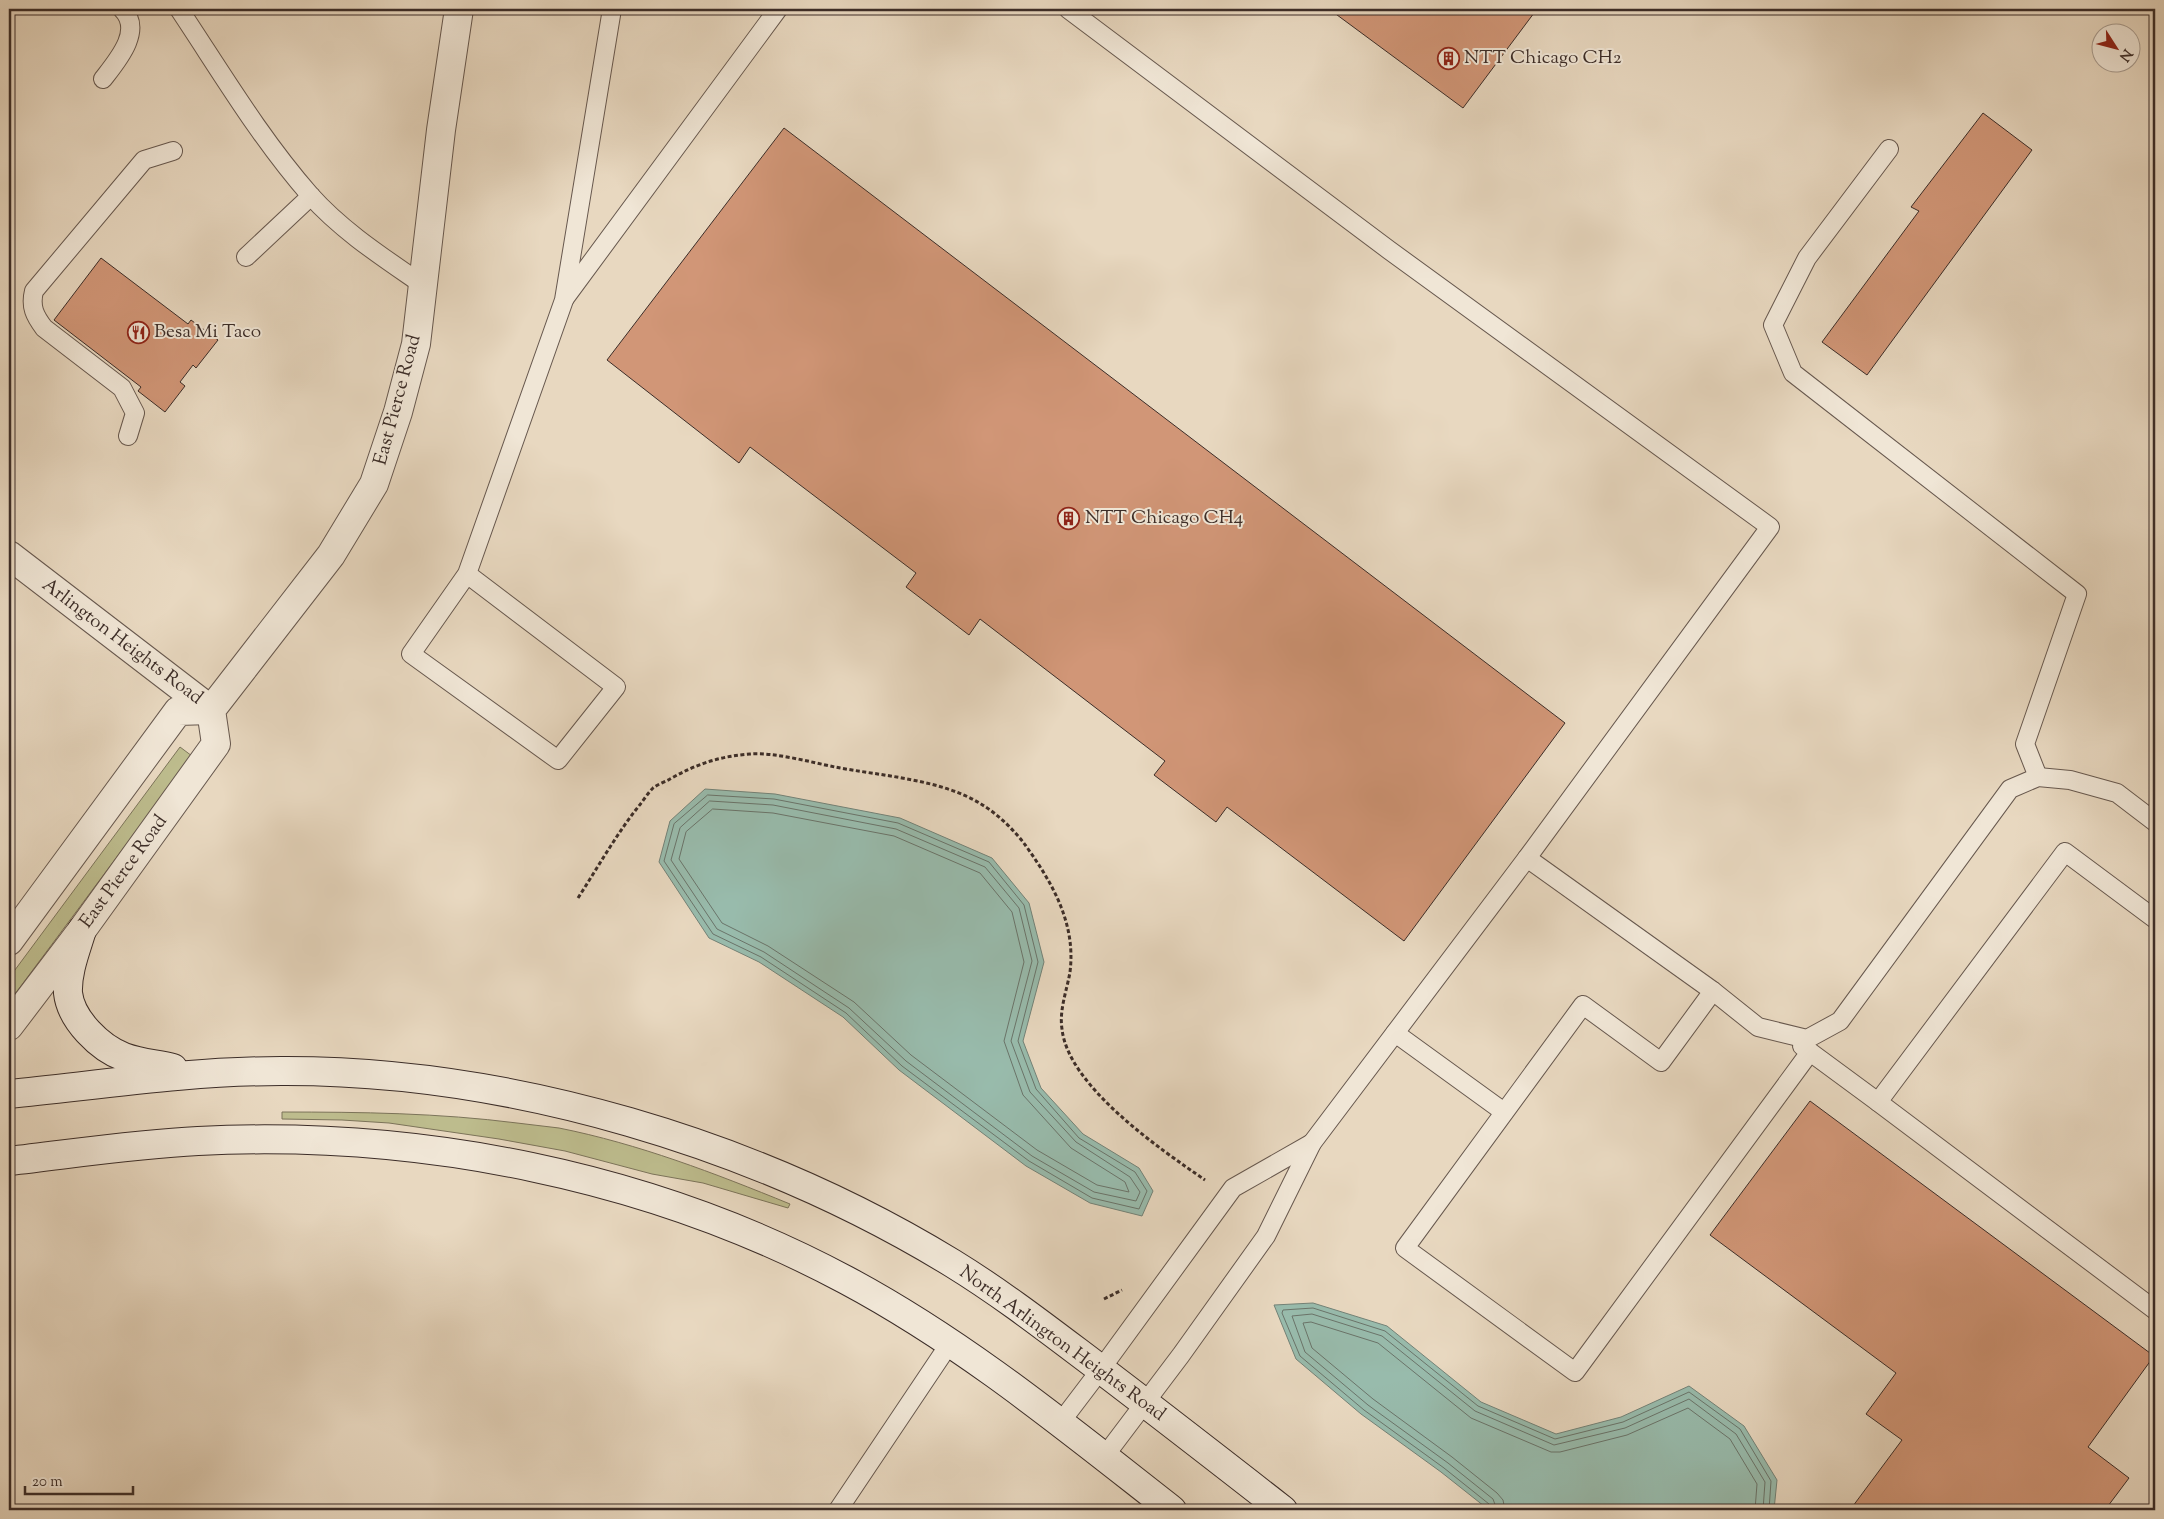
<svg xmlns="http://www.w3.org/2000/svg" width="2164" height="1519" font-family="'Sorts Mill Goudy',serif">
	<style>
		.green { fill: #bdbc8d; stroke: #7c745a }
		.water { fill: #98bbac; stroke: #738277 }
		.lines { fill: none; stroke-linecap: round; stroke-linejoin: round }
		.shore { stroke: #6a746a; stroke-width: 1 }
		.building { fill: #d19677; stroke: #3c2d28 }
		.service-casing { stroke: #67584e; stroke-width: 20 }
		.tertiary-casing { stroke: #67584e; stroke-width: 30 }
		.secondary-casing { stroke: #3c2d28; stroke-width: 30 }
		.path { stroke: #3c2d28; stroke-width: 3; stroke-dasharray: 4 2.5; stroke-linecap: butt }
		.service { stroke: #f0e6d6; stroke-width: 18 }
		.tertiary { stroke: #f0e6d6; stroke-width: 28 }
		.secondary { stroke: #f0e6d6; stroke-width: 28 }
		.labels { text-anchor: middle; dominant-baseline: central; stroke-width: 4; stroke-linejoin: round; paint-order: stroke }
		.poi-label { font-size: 19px; fill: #3c2d28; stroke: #f0e6d6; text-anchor: start }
		.street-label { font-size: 19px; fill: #3c2d28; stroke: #f0e6d6 }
	</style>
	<rect width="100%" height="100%" fill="#e8d8c0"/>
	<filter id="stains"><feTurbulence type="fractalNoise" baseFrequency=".004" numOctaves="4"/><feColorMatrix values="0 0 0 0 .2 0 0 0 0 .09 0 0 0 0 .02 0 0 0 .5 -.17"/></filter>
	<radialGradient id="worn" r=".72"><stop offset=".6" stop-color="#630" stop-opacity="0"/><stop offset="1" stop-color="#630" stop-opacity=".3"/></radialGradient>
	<!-- green -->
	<g class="green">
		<path d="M180,747l12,9 -183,246v-24z"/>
		<path d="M282,1112c79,0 157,1 235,11 14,2 28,3 42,5 80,16 155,45 231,76l-2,4 -85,-25 -51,-9 -87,-23 -66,-12 -110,-16 -47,-3 -60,-1z"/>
	</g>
	<!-- water -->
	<g class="water">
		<path d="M705,789l70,5 125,24 92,40 37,45 15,59 -21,79 18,47 42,46 56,34 14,23 -11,25 -52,-13 -64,-37 -127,-96 -56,-53 -84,-55 -50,-24 -50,-76 11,-41z"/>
		<path d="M1313,1303l74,23 94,76 75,32 65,-17 68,-31 55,40 33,54 -3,30h-285l-48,-38 -80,-58 -65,-55 -22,-54z"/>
	</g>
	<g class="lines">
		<!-- shore -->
		<g class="shore">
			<path d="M708,795l66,4 124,24 91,39 35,43 14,57 -20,79 18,48 43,49 56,34 12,19 -8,18 -47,-11 -63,-37 -127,-95 -56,-53 -85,-56 -48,-23 -49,-73 10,-37z"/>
			<path d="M710,801l63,4 123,24 89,38 34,41 13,53 -21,80 19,51 46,50 54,35 10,15 -4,9 -42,-9 -62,-36 -126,-95 -57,-53 -85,-56 -47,-23 -46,-69 9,-32z"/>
			<path d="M713,809l60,4 121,23 86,37 32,39 12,50 -20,79 19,54 48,53 54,34 4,10 -32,-7 -60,-35 -126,-95 -57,-53 -86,-56 -46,-23 -43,-64 7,-27z"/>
			<path d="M1491,1510l-2,-6 -45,-36 -80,-58 -64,-54 -18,-43 1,-3 30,-2 72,23 93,75 77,33 68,-17 66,-30 51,37 31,52 -2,29"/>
			<path d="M1497,1510l-4,-11 -45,-36 -80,-58 -63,-53 -13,-36 20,-2 70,22 93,75 79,34 71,-17 64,-29 47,35 29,48 -2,28"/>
			<path d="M1505,1510l-2,-10 -6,-7 -45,-36 -79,-58 -61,-51 -9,-25 8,-1 67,21 93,75 80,34h9l67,-17 61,-27 42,31 27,45 -2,26"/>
		</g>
	</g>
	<!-- building -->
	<g class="building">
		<path d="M1329,9h208l-74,99z"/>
		<path d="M1983,113l49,37 -165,225 -45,-33 97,-131 -8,-4z"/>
		<path d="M784,128l781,595 -161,218 -177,-134 -11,15 -62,-47 11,-14 -185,-142 -11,16 -63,-48 10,-14 -166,-126 -11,16 -132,-103z"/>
		<path d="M101,258l87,66 3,-4 27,20 -22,28 -3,-3 -13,17 5,4 -20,26 -27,-21 3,-4 -87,-67z"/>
		<path d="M1810,1101l344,255 -66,91 41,31 -24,32h-255l52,-70 -36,-26 30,-41 -186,-138z"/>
	</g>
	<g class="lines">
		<defs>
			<g id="service">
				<path d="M179,9c42,63 81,129 131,186 32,36 74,63 113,90"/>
				<path d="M1068,9l321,241 381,277 -243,331"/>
				<path d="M103,79c14,-18 41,-49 19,-70"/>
				<path d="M1889,149l-82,109 -34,67 20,48 284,221 -52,150 13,33"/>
				<path d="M246,257l65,-61"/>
				<path d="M565,298l213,-289"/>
				<path d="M128,436l7,-23 -13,-25 -78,-60c-9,-12 -14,-21 -10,-37l110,-131 29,-9"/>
				<path d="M467,574l-56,80 147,106 58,-73 -149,-113 97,-274 48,-291"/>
				<path d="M2155,919l-90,-67 -187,250 277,208"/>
				<path d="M1713,991l-52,71 -78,-57 -178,243 170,124 235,-320"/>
				<path d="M1395,1033l109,79"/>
				<path d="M1802,1046l76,56"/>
				<path d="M1060,1423l41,-54 132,-181 79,-45"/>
				<path d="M1104,1457l77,-102 85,-119 46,-93 215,-285 186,133 45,36 49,12 33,-18 170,-232 28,-12 32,3 47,13 38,29"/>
				<path d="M838,1510l112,-167"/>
			</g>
			<g id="tertiary">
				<path d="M9,555l202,155"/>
				<path d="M9,941l169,-230 33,-1"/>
				<path d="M9,1026l73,-96 134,-186 -5,-34 120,-155 43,-71 24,-72 18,-68 25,-214 18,-121"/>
			</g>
			<g id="secondary">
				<path d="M82,930c-6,20 -15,42 -14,63 3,27 32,55 56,64 16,6 33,7 49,11"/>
				<path d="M9,1094c90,-9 180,-23 272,-23 229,-1 476,73 671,192 44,27 85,58 126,89 69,52 137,105 205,158"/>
				<path d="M9,1161c62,-7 126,-17 189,-20 221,-11 452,34 648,139 118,63 221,148 326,230"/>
			</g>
		</defs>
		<!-- service casing -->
		<use href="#service" class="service-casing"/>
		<!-- tertiary casing -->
		<use href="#tertiary" class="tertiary-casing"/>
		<!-- secondary casing -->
		<use href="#secondary" class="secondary-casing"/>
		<!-- path -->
		<g class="path">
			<path d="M578,898c20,-31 38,-63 60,-91 5,-6 10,-14 15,-19 5,-4 12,-6 17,-9 26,-15 51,-23 80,-25 24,-2 60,8 85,13 46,9 106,12 146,37 17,10 34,27 45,42 27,38 50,78 44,126 -3,18 -11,38 -8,57 6,57 98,120 143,151"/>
			<path d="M1104,1299l18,-9"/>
		</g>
		<!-- service -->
		<use href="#service" class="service"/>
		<!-- tertiary -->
		<use href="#tertiary" class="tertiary"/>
		<!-- secondary -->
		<use href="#secondary" class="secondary"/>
	</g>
	<!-- icons -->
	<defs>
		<symbol id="building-ring" viewBox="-11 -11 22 22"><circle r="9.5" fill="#f0e6d6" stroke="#8f2418" stroke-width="1.5"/><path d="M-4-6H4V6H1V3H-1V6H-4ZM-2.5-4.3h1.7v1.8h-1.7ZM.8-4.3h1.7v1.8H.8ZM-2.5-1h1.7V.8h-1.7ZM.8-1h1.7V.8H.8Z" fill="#8f2418"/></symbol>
		<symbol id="restaurant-ring" viewBox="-11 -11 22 22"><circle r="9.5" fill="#f0e6d6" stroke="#8f2418" stroke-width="1.5"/><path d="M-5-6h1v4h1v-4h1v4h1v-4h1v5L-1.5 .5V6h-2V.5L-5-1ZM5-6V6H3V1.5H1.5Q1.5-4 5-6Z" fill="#8f2418"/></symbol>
	</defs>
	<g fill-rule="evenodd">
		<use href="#building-ring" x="1436" y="46" width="25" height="25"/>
		<use href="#restaurant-ring" x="126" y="320" width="25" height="25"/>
		<use href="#building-ring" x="1056" y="506" width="25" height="25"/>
	</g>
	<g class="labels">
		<!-- poi labels -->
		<g class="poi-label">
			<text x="1464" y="58">NTT Chicago CH2</text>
			<text x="154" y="332">Besa Mi Taco</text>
			<text x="1085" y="518">NTT Chicago CH4</text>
		</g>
		<!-- street labels -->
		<g class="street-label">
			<text transform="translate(398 400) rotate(-75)">East Pierce Road</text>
			<text transform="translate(122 642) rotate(37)">Arlington Heights Road</text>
			<text transform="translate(124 872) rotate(-54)">East Pierce Road</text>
			<text transform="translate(1062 1344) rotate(36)">North Arlington Heights Road</text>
		</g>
	</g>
	<!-- margin -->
	<rect width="2164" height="1519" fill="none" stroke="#e8d8c0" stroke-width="30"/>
	<rect x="10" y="10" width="2144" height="1499" fill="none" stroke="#3c2d28" stroke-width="2.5"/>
	<rect x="15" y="15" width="2134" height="1489" fill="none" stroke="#3c2d28"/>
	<!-- north arrow -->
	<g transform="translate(2116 48) rotate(126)"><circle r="24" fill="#f0e6d6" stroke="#a89c90"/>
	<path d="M0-4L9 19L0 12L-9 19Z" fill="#8f2418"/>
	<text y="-8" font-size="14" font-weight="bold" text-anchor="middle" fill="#3c2d28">N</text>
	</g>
	<!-- scale -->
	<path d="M25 1486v8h108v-8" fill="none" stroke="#3c2d28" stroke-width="2.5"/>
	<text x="32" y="1486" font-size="15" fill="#3c2d28" stroke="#f0e6d6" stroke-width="4" paint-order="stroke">20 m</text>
	<rect width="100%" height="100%" filter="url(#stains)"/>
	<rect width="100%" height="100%" fill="url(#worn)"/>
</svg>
